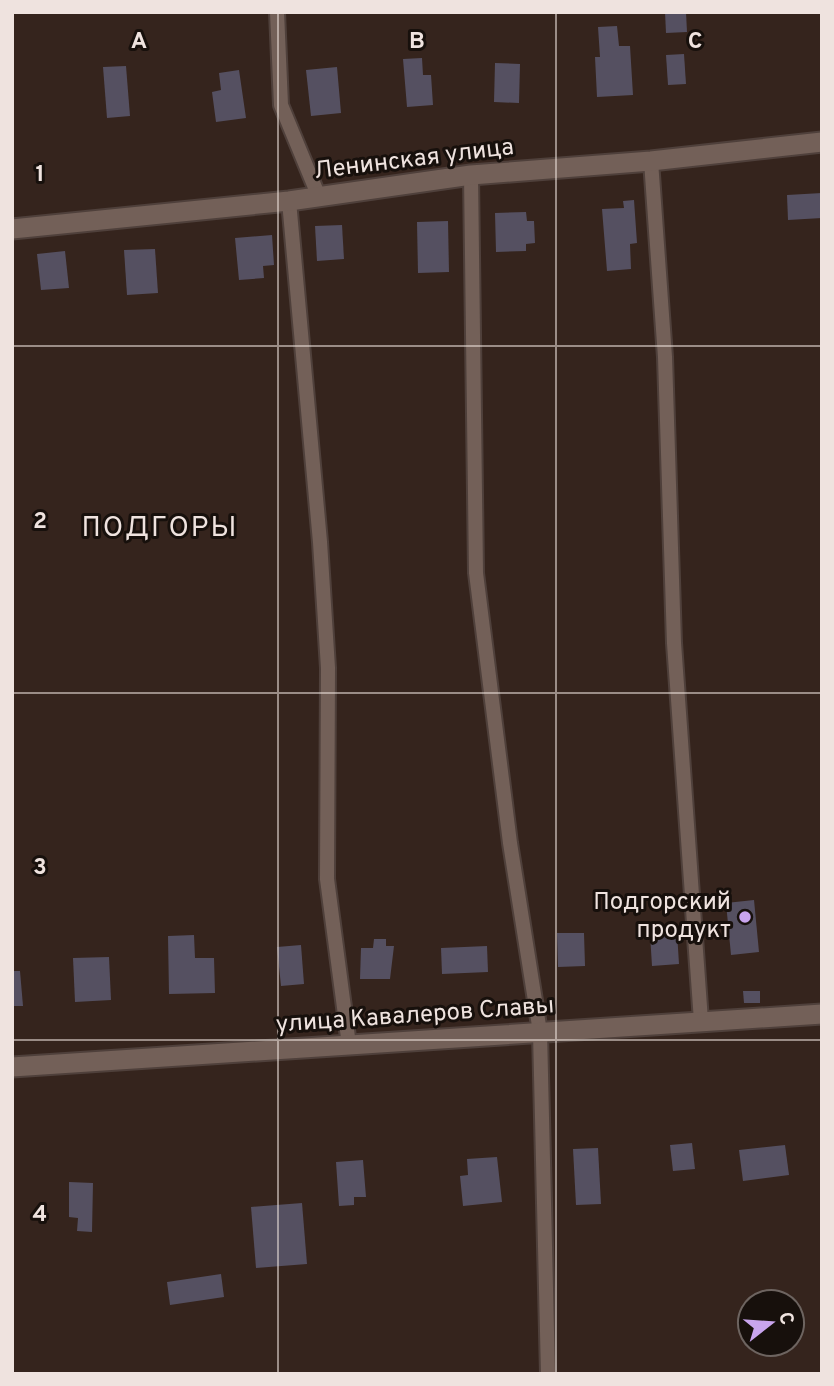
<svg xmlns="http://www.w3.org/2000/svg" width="834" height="1386" font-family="Overpass,sans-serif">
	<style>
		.building { fill: #555061 }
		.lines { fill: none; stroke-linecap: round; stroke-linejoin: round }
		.service-casing { stroke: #4f403b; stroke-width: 18 }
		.minor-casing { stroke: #4f403b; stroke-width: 23 }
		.service { stroke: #736058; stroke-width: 14 }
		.minor { stroke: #736058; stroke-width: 19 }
		.grid { fill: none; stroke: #efe3df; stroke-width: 2; stroke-opacity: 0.55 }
		.poi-dot { fill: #c9a5ee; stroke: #17100c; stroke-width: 2.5 }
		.labels { text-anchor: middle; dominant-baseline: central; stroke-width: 6; stroke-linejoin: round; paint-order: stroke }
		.street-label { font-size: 24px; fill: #efe3df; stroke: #17100c }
		.poi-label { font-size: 24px; fill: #efe3df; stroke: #17100c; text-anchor: end }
		.quarter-label { font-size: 28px; letter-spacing: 2px; fill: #efe3df; stroke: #17100c }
		.grid-label { font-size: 23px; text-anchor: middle; font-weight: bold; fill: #efe3df; stroke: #17100c; stroke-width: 6; stroke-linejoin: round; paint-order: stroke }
	</style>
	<rect width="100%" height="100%" fill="#35241d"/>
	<!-- building -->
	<g class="building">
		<path d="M665,12h21l1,20 -21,1z"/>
		<path d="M617,26l2,20h11l3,49 -36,2 -2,-40h5l-2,-30z"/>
		<path d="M684,54l2,30 -18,1 -2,-30z"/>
		<path d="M422,58l1,17h8l2,30 -26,2 -4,-48z"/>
		<path d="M495,63l25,1 -1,39 -25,-1z"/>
		<path d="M126,66l4,50 -23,2 -4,-51z"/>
		<path d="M337,67l4,46 -30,3 -5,-46z"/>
		<path d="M239,70l7,48 -30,4 -4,-30 9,-2 -2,-17z"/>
		<path d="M822,193v25l-34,2 -1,-25z"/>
		<path d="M634,200l3,43 -7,1 1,25 -24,2 -5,-62 22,-1 -1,-7z"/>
		<path d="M526,212l1,9h7l1,22 -9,1v7l-30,1 -1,-39z"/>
		<path d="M448,221l1,51 -31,1 -1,-51z"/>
		<path d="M342,225l2,34 -27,2 -2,-35z"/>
		<path d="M272,235l2,30 -11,1 1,12 -25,2 -4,-42z"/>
		<path d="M155,249l3,44 -31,2 -3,-45z"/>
		<path d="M65,251l4,37 -28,2 -4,-36z"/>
		<path d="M754,900l5,52 -28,3 -5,-52z"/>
		<path d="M677,932l2,32 -27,2 -2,-32z"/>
		<path d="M557,933h27l1,33 -27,1z"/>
		<path d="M194,935l1,23h19l1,35 -46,1 -1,-58z"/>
		<path d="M374,939h12v7h8l-4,33h-30l1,-31h12z"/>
		<path d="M301,945l3,39 -23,2 -4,-39z"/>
		<path d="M487,946l1,26 -46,2 -1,-26z"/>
		<path d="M109,957l2,43 -36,2 -2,-44z"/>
		<path d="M12,971h8l3,35h-11z"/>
		<path d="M743,991h17v12h-16z"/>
		<path d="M692,1143l3,26 -22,2 -3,-26z"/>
		<path d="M785,1145l4,30 -46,6 -4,-31z"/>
		<path d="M598,1148l3,56 -25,1 -3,-56z"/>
		<path d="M497,1157l5,45 -39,4 -3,-30 8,-1 -1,-16z"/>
		<path d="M363,1160l3,37h-12v8l-15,1 -3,-44z"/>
		<path d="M69,1182l24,1 -1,49 -15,-1 1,-13 -9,-1z"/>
		<path d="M302,1203l5,61 -51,4 -5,-61z"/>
		<path d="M221,1274l3,23 -54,8 -3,-23z"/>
	</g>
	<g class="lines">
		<defs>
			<g id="service">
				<path d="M277,12l4,93 38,92"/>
				<path d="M651,161l14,196 9,286 27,378"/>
				<path d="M471,175l5,398 34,270 30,189 8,342"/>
				<path d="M289,201l31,341 8,126 -1,211 22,166"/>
			</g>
			<g id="minor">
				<path d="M12,229l277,-28 182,-26 180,-14 171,-19"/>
				<path d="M12,1067l810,-53"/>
			</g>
		</defs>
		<!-- service casing -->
		<use href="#service" class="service-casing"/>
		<!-- minor casing -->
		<use href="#minor" class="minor-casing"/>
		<!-- service -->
		<use href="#service" class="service"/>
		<!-- minor -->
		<use href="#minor" class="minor"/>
	</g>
	<!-- grid -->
	<path class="grid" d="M278,12v1362M556,12v1362M12,346h810M12,693h810M12,1040h810"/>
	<!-- markers -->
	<circle class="poi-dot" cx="745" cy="917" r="7"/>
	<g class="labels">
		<!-- street labels -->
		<g class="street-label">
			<text transform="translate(414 160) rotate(-7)">Ленинская улица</text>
			<text transform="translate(415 1016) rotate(-4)">улица Кавалеров Славы</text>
		</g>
		<!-- poi labels -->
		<g class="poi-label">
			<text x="731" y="903">Подгорский<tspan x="731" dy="28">продукт</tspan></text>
		</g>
		<!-- quarter labels -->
		<g class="quarter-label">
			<text x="160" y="529">ПОДГОРЫ</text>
		</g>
	</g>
	<g class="grid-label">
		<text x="139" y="48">A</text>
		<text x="417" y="48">B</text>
		<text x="695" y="48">C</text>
		<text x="40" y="181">1</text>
		<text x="40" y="528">2</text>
		<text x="40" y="874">3</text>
		<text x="40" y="1221">4</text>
	</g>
	<!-- border -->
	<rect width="834" height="1386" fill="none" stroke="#efe3df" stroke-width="28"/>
	<!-- north arrow -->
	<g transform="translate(771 1323) rotate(73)"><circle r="33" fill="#17100c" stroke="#6d6460" stroke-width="2"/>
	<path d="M0-5L12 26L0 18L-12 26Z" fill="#c9a5ee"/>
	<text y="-10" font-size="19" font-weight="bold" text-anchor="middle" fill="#efe3df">С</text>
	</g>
</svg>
